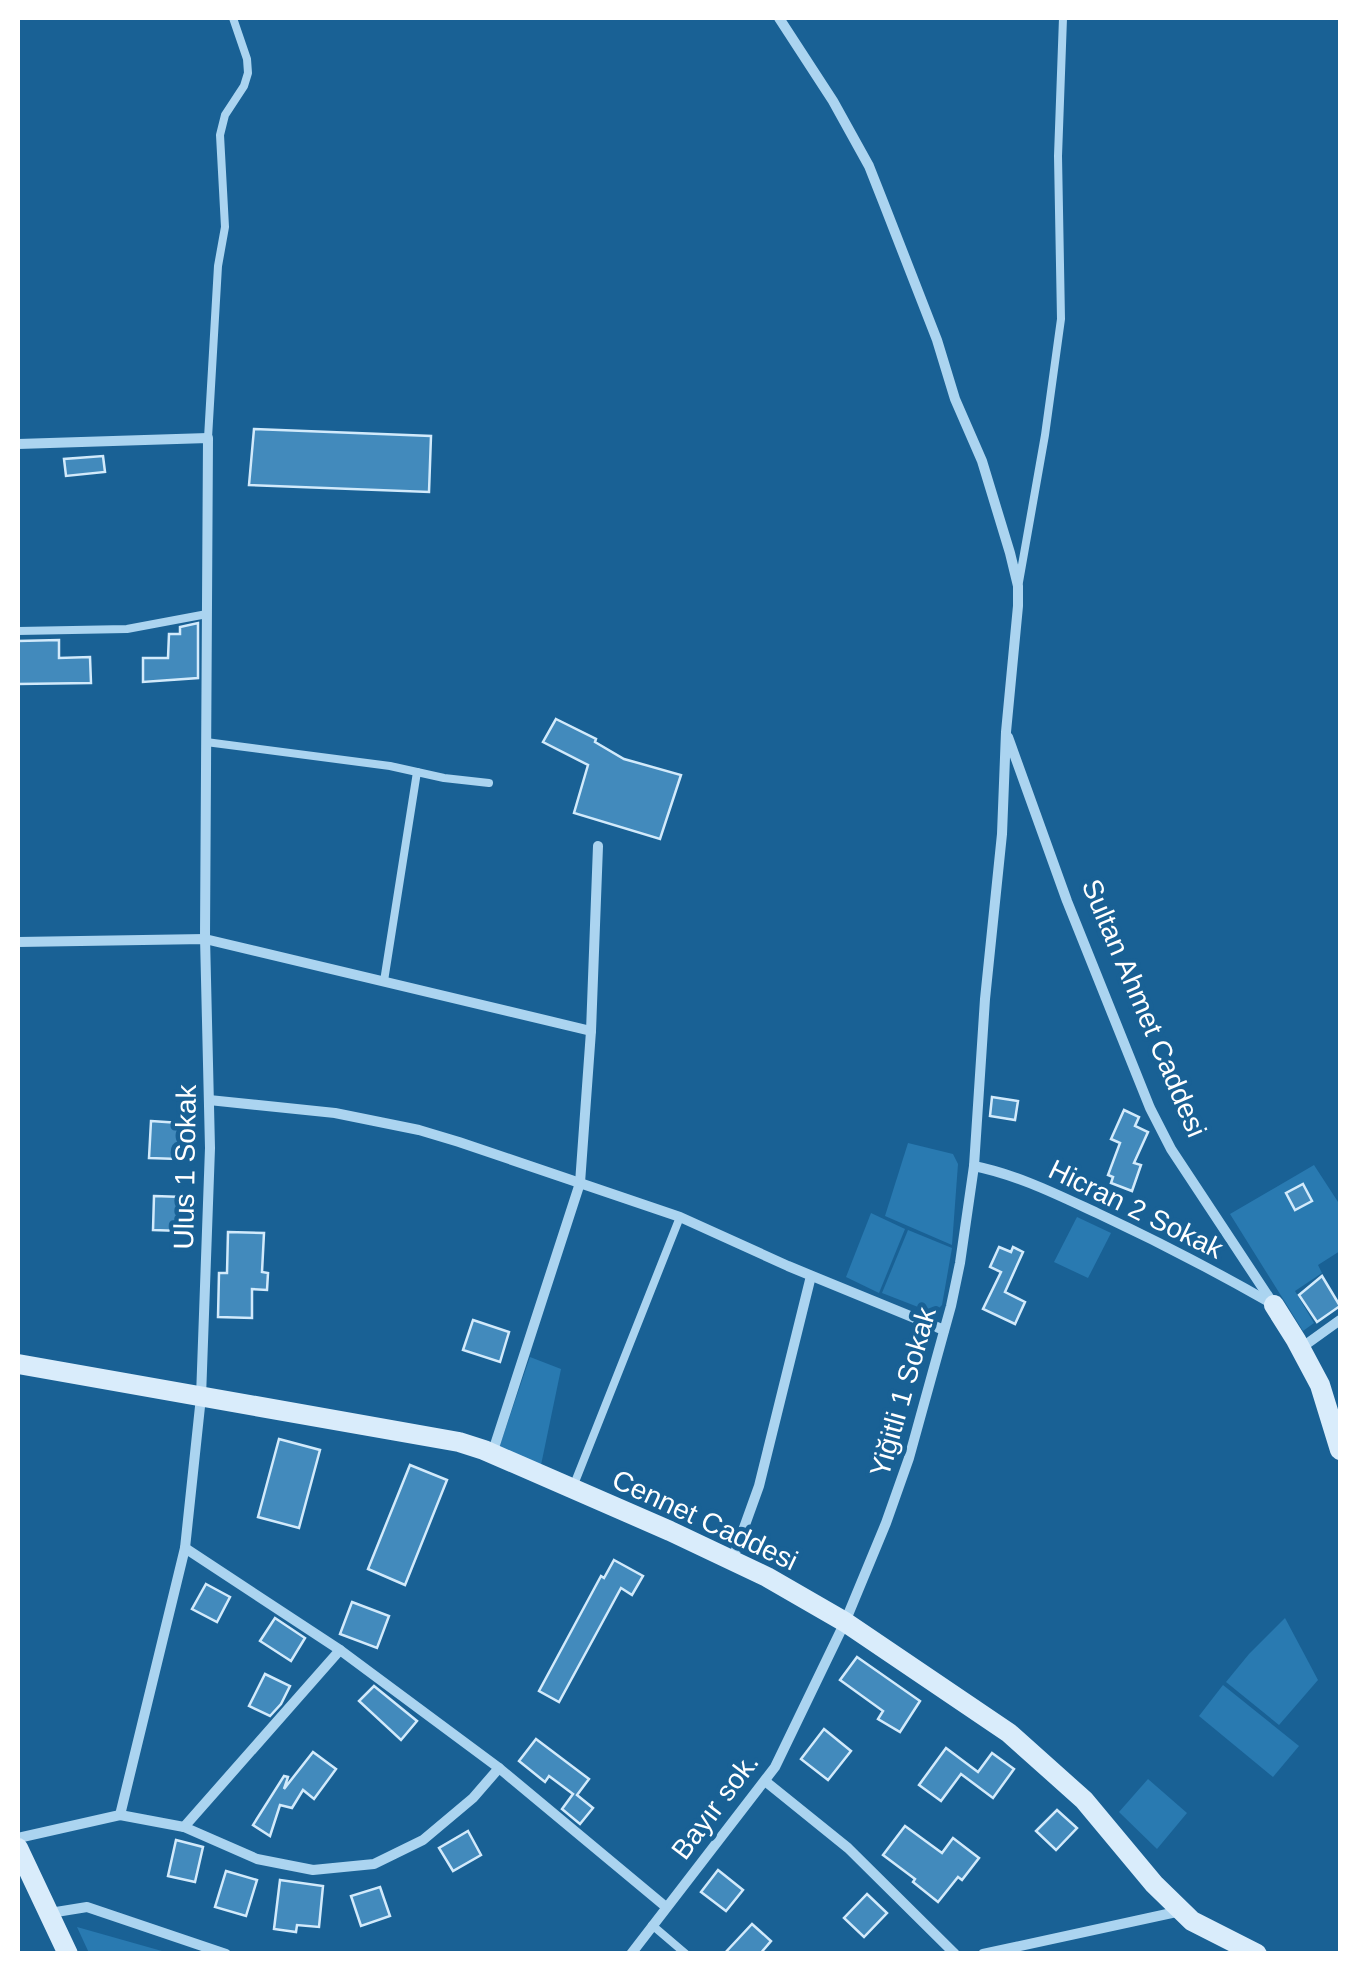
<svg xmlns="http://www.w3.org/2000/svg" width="1358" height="1971" font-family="Helvetica,sans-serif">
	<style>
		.green { fill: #297ab1 }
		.building { fill: #428abc; stroke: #d2eafb; stroke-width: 2.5 }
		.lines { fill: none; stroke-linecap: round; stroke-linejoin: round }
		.lane { stroke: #abd4f0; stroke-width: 8 }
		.street { stroke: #abd4f0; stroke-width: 10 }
		.secondary { stroke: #d9ecfb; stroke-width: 20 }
		.labels { text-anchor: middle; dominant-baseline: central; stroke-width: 9; stroke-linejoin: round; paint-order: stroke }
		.street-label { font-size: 28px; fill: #fff; stroke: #196195 }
	</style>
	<rect width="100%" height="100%" fill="#196195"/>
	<!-- green -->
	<g class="green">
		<path d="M908,1143l45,11 5,10 -6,81 -67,-29z"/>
		<path d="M1314,1165l26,40v46l-22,14 4,8 -27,18 19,32 -11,8 -73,-117z"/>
		<path d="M871,1213l34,16 -26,64 -33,-16z"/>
		<path d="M1077,1217l34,16 -23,45 -34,-16z"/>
		<path d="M908,1230l44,18 -10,57 -6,6 -5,1 -49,-19z"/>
		<path d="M530,1357l31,12 -20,96 -42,-17z"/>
		<path d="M1285,1618l33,62 -39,45 -53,-43 23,-28z"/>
		<path d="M1223,1685l76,61 -26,31 -74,-61z"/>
		<path d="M1148,1779l39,34 -30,36 -38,-37z"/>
		<path d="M77,1927l92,26h-80z"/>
	</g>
	<!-- building -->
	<g class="building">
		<path d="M254,429l177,7 -2,56 -180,-7z"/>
		<path d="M103,456l2,16 -39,4 -2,-17z"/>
		<path d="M198,623v55l-55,4v-24h25l1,-24h11v-7z"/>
		<path d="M59,640v18l31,-1 1,26 -73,1v-43z"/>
		<path d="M556,719l40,20 -1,3 29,17 57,16 -21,64 -86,-26 14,-48 -45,-23z"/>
		<path d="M992,1097l26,4 -3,19 -25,-4z"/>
		<path d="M1124,1110l15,7 -4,9 13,6 -14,31 7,2 -9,26 -21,-8 2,-6 -5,-2 12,-32 -9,-4z"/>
		<path d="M151,1121l29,2 -2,36 -29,-1z"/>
		<path d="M1303,1184l9,17 -17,9 -9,-17z"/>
		<path d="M154,1196l29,1 -1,34 -29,-1z"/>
		<path d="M228,1232l36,1 -2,39 6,1 -1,17 -15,-1v29l-34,-1 1,-44h8z"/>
		<path d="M999,1247l12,5 2,-5 10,5 -18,40 20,10 -10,22 -32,-15 18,-37 -11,-5z"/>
		<path d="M1322,1276l18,30 -23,16 -18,-27z"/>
		<path d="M473,1320l36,12 -9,30 -37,-12z"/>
		<path d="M279,1439l41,11 -21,78 -41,-11z"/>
		<path d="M410,1465l37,15 -42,105 -37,-16z"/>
		<path d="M614,1560l29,16 -11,19 -11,-7 -62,114 -20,-11 62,-115 3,2z"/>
		<path d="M206,1584l24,13 -13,25 -25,-13z"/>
		<path d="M352,1602l37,14 -12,32 -37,-14z"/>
		<path d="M275,1618l30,20 -14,23 -31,-20z"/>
		<path d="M857,1657l63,44 -20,31 -22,-13 5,-8 -43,-31z"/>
		<path d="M265,1674l25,12 -9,18 -11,12 -21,-10z"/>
		<path d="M374,1686l43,35 -16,19 -42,-39z"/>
		<path d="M824,1729l27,22 -23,29 -27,-21z"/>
		<path d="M536,1739l53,40 -12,16 16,13 -13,16 -18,-15 11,-15 -24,-18 -4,6 -26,-21z"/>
		<path d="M946,1748l32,24 14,-19 22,16 -21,29 -32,-24 -20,27 -22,-16z"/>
		<path d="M313,1752l23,17 -22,30 -11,-9 -11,18 -12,-3 -10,31 -17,-11 31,-49 4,1 -4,12z"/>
		<path d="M1057,1810l20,18 -21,22 -20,-19z"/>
		<path d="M905,1826l37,27 11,-15 26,20 -17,22 -4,-3 -20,25 -25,-20 2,-3 -32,-24z"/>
		<path d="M468,1831l13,24 -28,16 -14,-23z"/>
		<path d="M176,1840l27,7 -8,35 -27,-6z"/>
		<path d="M718,1870l25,20 -17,21 -25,-19z"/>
		<path d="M226,1871l31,9 -11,36 -31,-9z"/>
		<path d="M280,1880l43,6 -4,41 -22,-2 -1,7 -22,-3z"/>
		<path d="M380,1887l10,29 -29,10 -10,-30z"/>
		<path d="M867,1894l20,19 -23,24 -20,-19z"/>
		<path d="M752,1924l19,17 -11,13h-36z"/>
	</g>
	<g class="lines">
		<!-- lane -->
		<g class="lane">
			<path d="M208,438l10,-172 7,-39 -5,-92 5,-20 19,-29 4,-13 -1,-14 -14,-41"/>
			<path d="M1019,582l26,-147 16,-116 -3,-163 5,-138"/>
			<path d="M18,631l109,-2 80,-15"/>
			<path d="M206,742l184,24 54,12 45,5"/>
			<path d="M384,981l33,-209"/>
			<path d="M573,1487l107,-270"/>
			<path d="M652,1925l34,29"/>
		</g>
		<!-- street -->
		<g class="street">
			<path d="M18,444l190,-6 -3,499 5,211 -9,249 -16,151 -65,267 -102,23"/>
			<path d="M1008,737l59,164 83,207 21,41 103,156"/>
			<path d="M18,942l187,-3 386,92"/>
			<path d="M209,1100l126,13 84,17 40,12 221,75 108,49 156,64"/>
			<path d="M974,1166c44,9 82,28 123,47 58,27 116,57 172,89"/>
			<path d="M1301,1348l39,-28"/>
			<path d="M492,1454l88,-271 11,-152 7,-185"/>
			<path d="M185,1548l155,102 159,118 167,139"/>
			<path d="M732,1561l27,-75 52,-210"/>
			<path d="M765,1781l83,67 107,106"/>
			<path d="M120,1815l64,12 73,32 56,11 61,-6 49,-24 50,-42 26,-30"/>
			<path d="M184,1827l156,-177"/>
			<path d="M50,1913l37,-6 139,47"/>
			<path d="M631,1954l144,-187 70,-145 41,-99 23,-65 42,-152 9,-43 14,-97 11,-167 17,-165 4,-102 12,-126v-20l-8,-33 -28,-92 -27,-62 -18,-59 -53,-136 -15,-38 -36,-65 -54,-83"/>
			<path d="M983,1954l198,-43"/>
		</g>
		<!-- secondary -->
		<g class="secondary">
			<path d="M1274,1305l22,35 24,45 20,65"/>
			<path d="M18,1364l441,78 25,8 186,81 97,46 78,45 164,111 75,67 70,84 38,37 65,33"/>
			<path d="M18,1848l50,106"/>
		</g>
	</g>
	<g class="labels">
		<!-- street labels -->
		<g class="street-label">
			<text transform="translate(1144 1008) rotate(67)">Sultan Ahmet Caddesi</text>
			<text transform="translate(185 1167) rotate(-89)">Ulus 1 Sokak</text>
			<text transform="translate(1136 1209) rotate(26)">Hicran 2 Sokak</text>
			<text transform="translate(903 1392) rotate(-74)">Yiğitli 1 Sokak</text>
			<text transform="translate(705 1520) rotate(25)">Cennet Caddesi</text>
			<text transform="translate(715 1806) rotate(-53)">Bayır sok.</text>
		</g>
	</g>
	<!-- border -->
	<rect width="1358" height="1971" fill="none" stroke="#ffffff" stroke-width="40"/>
</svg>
